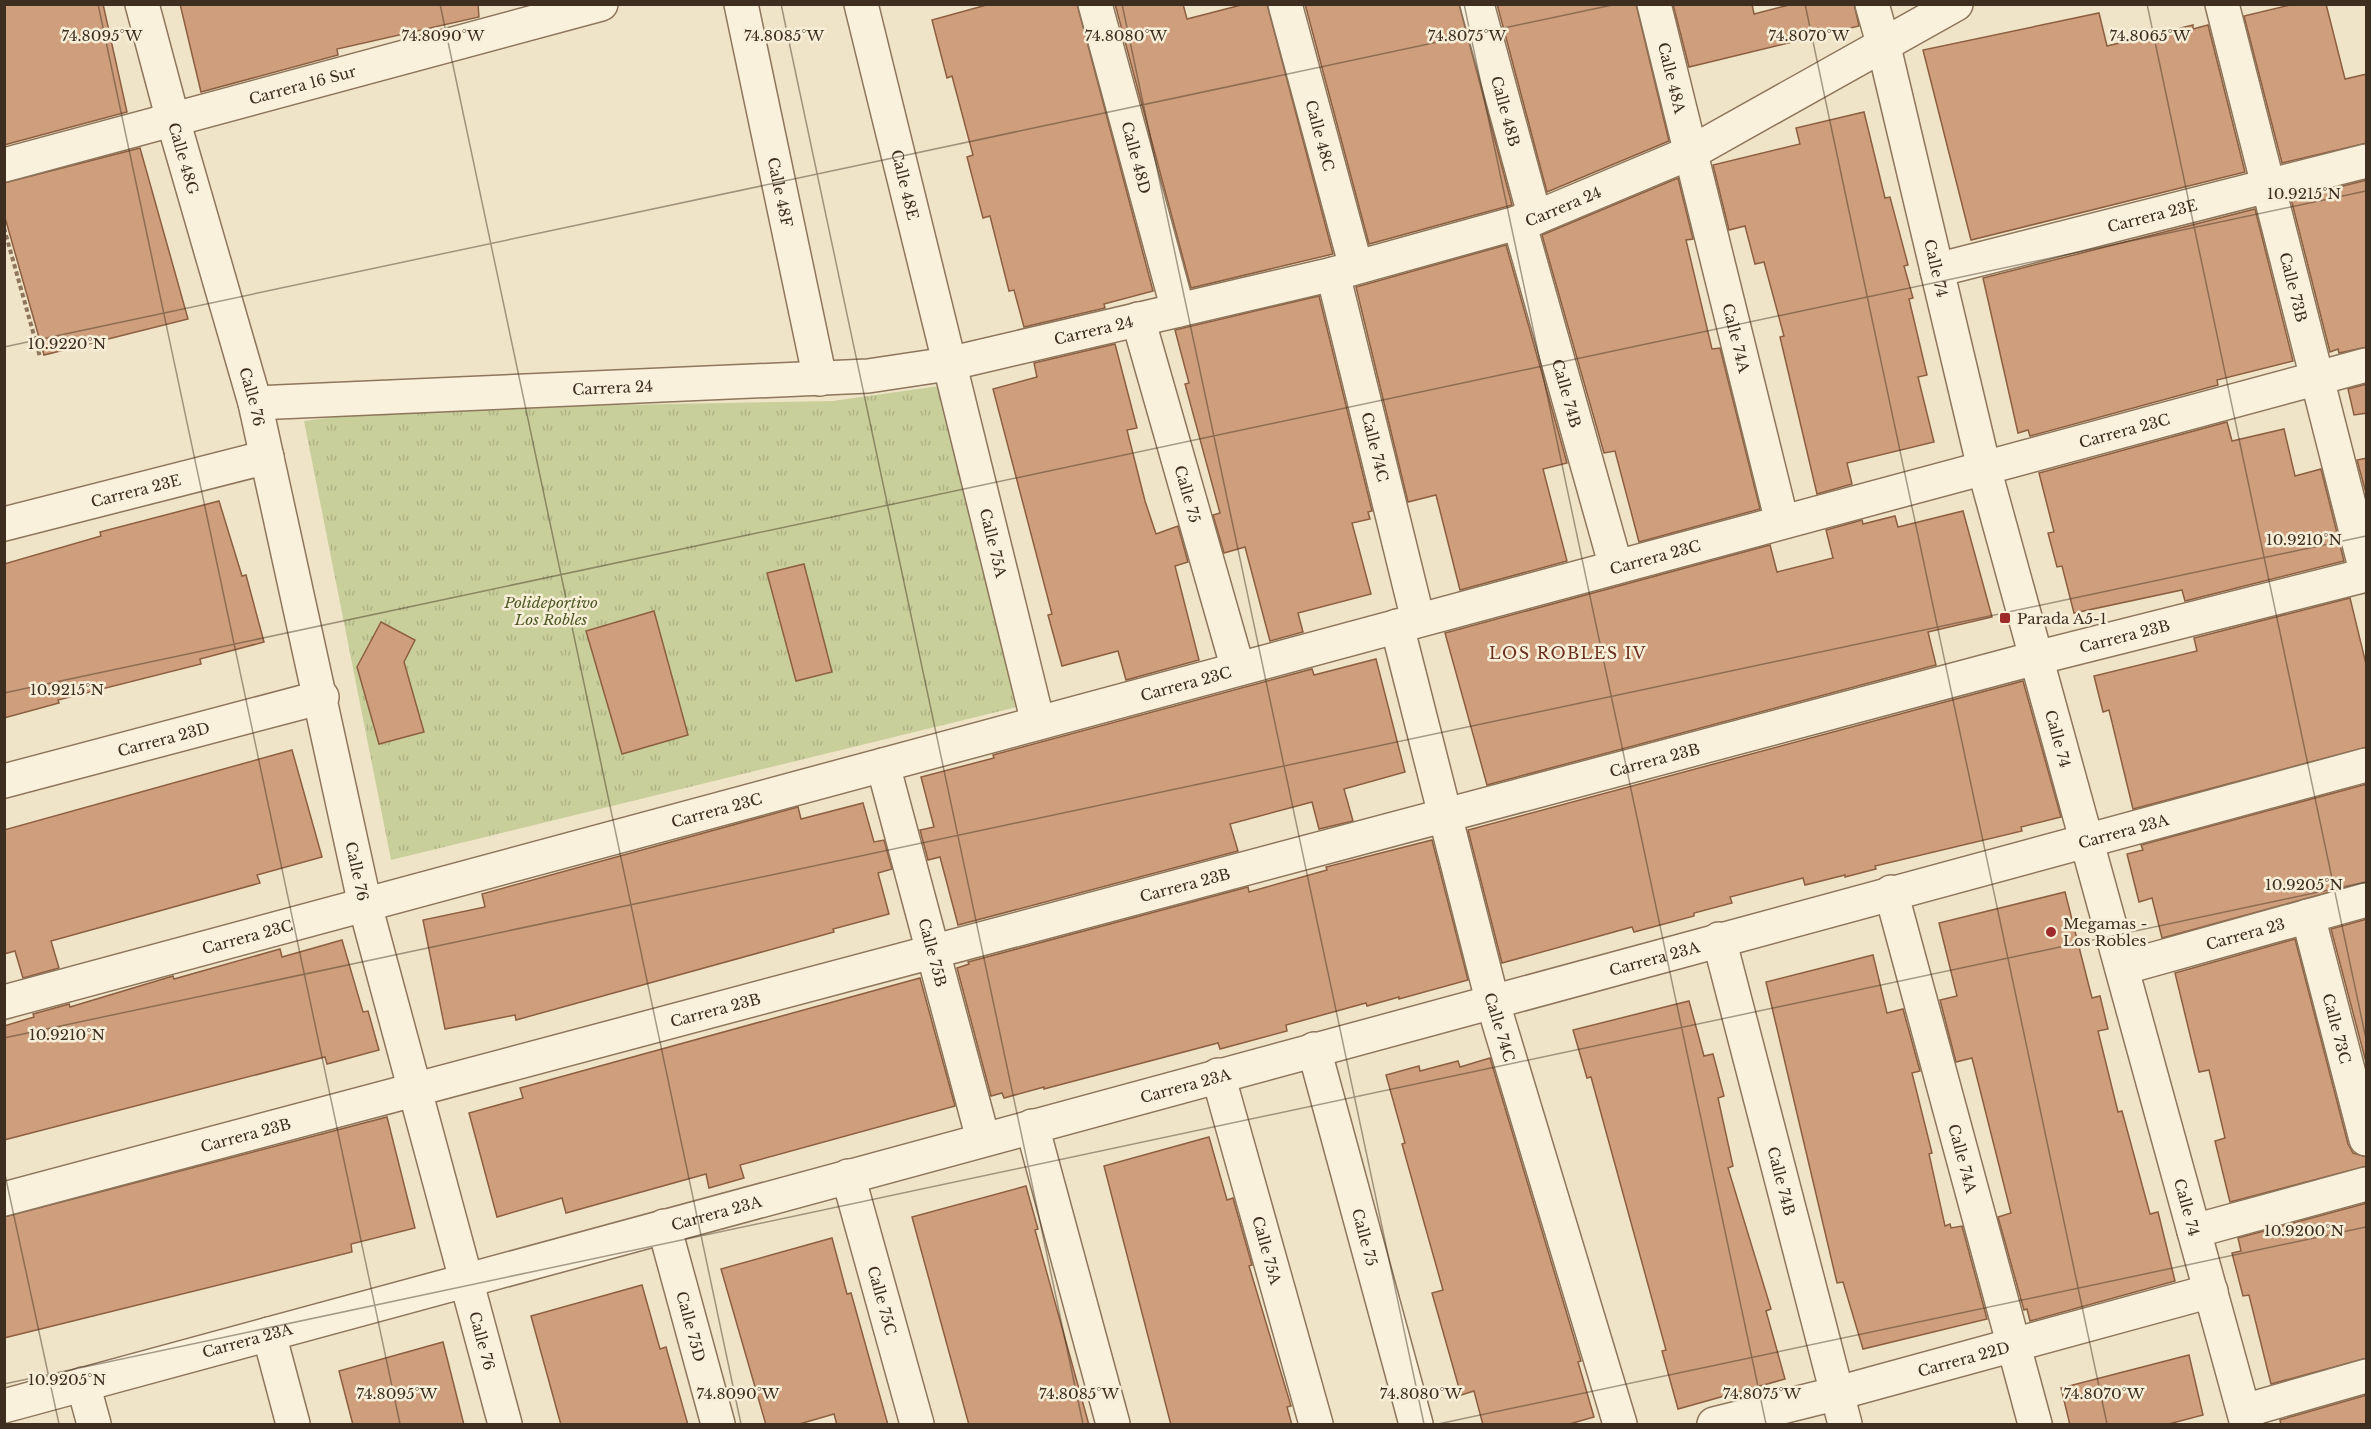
<svg xmlns="http://www.w3.org/2000/svg" width="2371" height="1429" font-family="'Libre Baskerville',serif">
	<style>
		.grass { fill: url(#grass-tufts) }
		.building { fill: #cf9f7d; stroke: #8d5f41; stroke-width: 1.5 }
		.lines { fill: none; stroke-linecap: round; stroke-linejoin: round }
		.minor-casing { stroke: #8d765c; stroke-width: 36 }
		.path { stroke: #8d765c; stroke-width: 4; stroke-dasharray: 4.5 3; stroke-linecap: butt }
		.minor { stroke: #faf1dc; stroke-width: 33 }
		.ticks { fill: none; stroke: #3d2e20; stroke-width: 1.5; stroke-opacity: 0.45 }
		.poi-dot { fill: #9e2a2b; stroke: #f7eed8; stroke-width: 2 }
		.labels { text-anchor: middle; dominant-baseline: central; stroke-width: 5; stroke-linejoin: round; paint-order: stroke }
		.street-label { font-size: 15px; fill: #3d2e20; stroke: #f7eed8 }
		.park-label { font-size: 15px; font-style: italic; fill: #4d5a26; stroke: #f7eed8 }
		.poi-label { font-size: 15px; fill: #3d2e20; stroke: #f7eed8; text-anchor: start }
		.neighbourhood-label { font-size: 16px; letter-spacing: 1.5px; fill: #6b2e1e; stroke: #f7eed8 }
		.ticks-label { font-size: 15px; text-anchor: middle; fill: #3d2e20; stroke: #f7eed8; stroke-width: 5; stroke-linejoin: round; paint-order: stroke }
	</style>
	<defs>
		<pattern id="grass-tufts" width="24" height="20" patternUnits="userSpaceOnUse" patternTransform="scale(1.5)"><rect width="24" height="20" fill="#c9cf9b"/><path d="M3 7l-1-3M5 7V3M7 7l1-3M15 17l-1-3M17 17v-4M19 17l1-3" fill="none" stroke="#aeb285"/></pattern>
	</defs>
	<rect width="100%" height="100%" fill="#f0e4c8"/>
	<!-- grass -->
	<path class="grass" d="M939,386l82,320 -630,154 -87,-439 91,-12 438,-8z"/>
	<!-- building -->
	<g class="building">
		<path d="M4,4h99l24,108 -123,33z"/>
		<path d="M180,4h298l1,13 -142,32 1,6 -137,37z"/>
		<path d="M990,4h87l76,287 -49,13 1,4 -81,19 -10,-37 -5,1 -19,-75 -7,2 -16,-61 6,-2 -21,-79 -5,2 -15,-58z"/>
		<path d="M1115,4h68l4,15 58,-15h22l66,250 -142,34z"/>
		<path d="M1305,4h154l53,201 -143,39z"/>
		<path d="M1497,4h139l33,137 -122,51z"/>
		<path d="M1673,4h79l2,10 39,-10h61l5,22 -170,41z"/>
		<path d="M2294,4h32l19,75 22,-5v69l-85,20 -38,-147z"/>
		<path d="M2099,13l8,33 86,-21v4l15,-4 37,147 -274,68 -48,-190z"/>
		<path d="M1864,112l21,86 5,-1 18,68 -4,1 9,32 -4,1 18,76 -9,2 16,65 -87,21 5,21 -35,10 -37,-157 4,-1 -20,-74 -9,2 -10,-38 -16,4 -16,-65 87,-21 -4,-16z"/>
		<path d="M140,148l48,171 -144,36 -40,-141v-31z"/>
		<path d="M1678,178l15,61 -7,1 26,109 8,-1 40,161 -121,33 -24,-91 -11,2 -62,-218z"/>
		<path d="M2367,180v167l-28,6 -1,-4 -8,3 -39,-153z"/>
		<path d="M2255,209l38,152 -76,19 1,5 -188,51 -2,-6 -10,3 -35,-155z"/>
		<path d="M1506,245l61,218 -24,6 24,92 -107,29 -24,-95 -28,7 -52,-215z"/>
		<path d="M1319,296l53,215 -4,1 2,7 -18,4 19,71 -73,19 5,19 -33,9 -25,-94 -21,6 -11,-38 7,-2 -35,-129 4,-1 -14,-53z"/>
		<path d="M1115,344l22,84 -10,2 18,71 11,33 22,-8 10,36 -13,4 24,94 -73,20 -8,-29 -56,15 -14,-51 4,-1 -59,-225 44,-12 -3,-14z"/>
		<path d="M2367,384v29l-13,2 -6,-26z"/>
		<path d="M2227,422l5,19 52,-12 11,47 26,-7 23,92 -159,40 -3,-11 -108,23 -12,-47 -5,1 -9,-34 6,-1 -15,-59z"/>
		<path d="M2367,458v39l-10,-37z"/>
		<path d="M219,501l23,75 4,-1 18,67 -64,17 1,5 -143,36 1,3 -55,15v-154l97,-28 -1,-4z"/>
		<path d="M1963,511l29,106 -64,15 8,33 -449,120 -42,-152 325,-88 7,27 56,-14 -7,-28 36,-10 1,4 32,-8 3,11z"/>
		<path d="M804,564l28,108 -36,9 -29,-108z"/>
		<path d="M2350,598l17,70v79l-234,62 -24,-99 -6,2 -9,-36 103,-25 -3,-13z"/>
		<path d="M654,611l34,124 -66,19 -36,-123z"/>
		<path d="M381,622l34,18 -11,22 20,70 -45,12 -22,-77z"/>
		<path d="M1376,659l29,113 -61,17 9,32 -34,8 -7,-27 -82,22 8,27 -280,74 -18,-68 -12,3 -8,-30 14,-3 -13,-50 73,-19 -1,-3 319,-86 2,6z"/>
		<path d="M2023,681l38,136 -40,10 1,4 -147,35 1,3 -31,8v-2l-40,10 -2,-7 -73,19 2,6 -38,10v3l-60,16 -2,-5 -130,36 -34,-133z"/>
		<path d="M292,750l30,107 -65,18 3,8 -209,58 8,27 -36,10 -8,-27 -11,3v-124z"/>
		<path d="M2367,784v98l-205,56 -10,-40 -13,4 -12,-48 16,-4 -2,-5z"/>
		<path d="M863,803l11,39 10,-2 8,29 -14,4 11,41 -56,15 1,3 -318,88 -1,-5 -70,14 -22,-109 62,-13 -3,-13 316,-87 3,12z"/>
		<path d="M1432,840l36,140 -69,19v-2l-32,9 -1,-3 -80,22 1,6 -67,18 -2,-6 -174,46v-2l-40,11 -2,-5 -11,3 -34,-128 12,-4 -1,-2 280,-75 1,5 78,-22 -1,-3z"/>
		<path d="M2065,892l27,106 8,-2 8,33 -10,2 20,81 4,-1 28,103 8,-2 17,69 -145,40 -3,-12 -3,1 -26,-93 13,-4 -39,-155 -16,4 -16,-62 17,-4 -18,-73z"/>
		<path d="M2367,919v147l-36,-137z"/>
		<path d="M2295,939l53,205 5,9 14,4v9l-137,36 -15,-61 10,-3 -16,-68 -10,2 -24,-99z"/>
		<path d="M342,940l21,72 5,-1 11,39 -52,14 -2,-7 -321,83v-114l30,-9 -1,-3 36,-10 1,3 103,-31 1,3 106,-30 2,8z"/>
		<path d="M1873,955l14,58 16,-4 17,62 -8,2 20,80 -3,1 16,72 5,-2 1,4 11,-2 25,93 -124,30 -20,-67 -6,1 -71,-301z"/>
		<path d="M920,978l35,128 -215,59 4,13 -35,10 -3,-14 -140,39 -4,-15 -65,19 -28,-104 54,-15 -3,-10z"/>
		<path d="M1689,1001l15,55 9,-2 11,42 -6,2 15,68 -5,2 43,141 -5,2 19,68 -107,30 -16,-58 4,-1 -75,-273 -4,1 -14,-48z"/>
		<path d="M1490,1058l91,303 -3,1 16,55 -28,8h-83l-9,-34 -13,4 -29,-102 11,-3 -41,-146 3,-1 -19,-68 33,-9 1,5 38,-10 2,6z"/>
		<path d="M387,1117l28,111 -64,16 1,8 -348,86v-121z"/>
		<path d="M1209,1137l18,63 6,-2 19,67 -3,1 42,140 -4,1 5,18h-121l-67,-259z"/>
		<path d="M1026,1186l12,43 -3,1 54,195h-120l-57,-208z"/>
		<path d="M2367,1203v155l-96,26 -22,-89 -6,1 -11,-43 9,-2 -3,-13z"/>
		<path d="M832,1238l15,56 4,-1 37,132h-51l-3,-11 -38,11h-30l-45,-156z"/>
		<path d="M642,1285l18,64 6,-2 22,78h-127l-30,-109z"/>
		<path d="M443,1342l21,83h-111l-14,-54z"/>
		<path d="M2189,1355l14,60 -38,10h-95l-9,-37z"/>
		<path d="M2367,1395v30h-86l-1,-5z"/>
	</g>
	<g class="lines">
		<defs>
			<g id="minor">
				<path id="s1" d="M142,4l31,116 82,283 110,502 140,519"/>
				<path id="s2" d="M741,4l79,375"/>
				<path id="s3" d="M861,4l177,719"/>
				<path id="s4" d="M1095,4l83,306"/>
				<path id="s5" d="M1285,4l71,263"/>
				<path id="s6" d="M1477,4l58,214"/>
				<path id="s7" d="M1654,4l128,518"/>
				<path id="s8" d="M1872,4l12,43 100,421 263,956"/>
				<path id="s9" d="M2222,4l144,567"/>
				<path id="s10" d="M4,165l597,-161"/>
				<path id="s11" d="M1519,222l97,345"/>
				<path id="s12" d="M1937,270l429,-109"/>
				<path id="s13" d="M1333,274l85,346"/>
				<path id="s14" d="M1138,319l100,350"/>
				<path id="s15" d="M255,403l613,-27 80,-12 385,-90 202,-56 157,-66 264,-148"/>
				<path id="s16" d="M4,524l263,-67"/>
				<path id="s17" d="M1397,626l95,374 128,424"/>
				<path id="s18" d="M883,765l100,374"/>
				<path id="s19" d="M4,781l318,-84"/>
				<path id="s20" d="M1891,892l144,532"/>
				<path id="s21" d="M2308,916l58,223"/>
				<path id="s22" d="M1719,939l126,485"/>
				<path id="s23" d="M2122,968l244,-68"/>
				<path id="s24" d="M4,1002l2362,-637"/>
				<path id="s25" d="M1314,1049l102,375"/>
				<path id="s26" d="M1218,1075l98,349"/>
				<path d="M1032,1126l81,298"/>
				<path id="s27" d="M848,1176l69,248"/>
				<path id="s28" d="M4,1199l2032,-541 330,-83"/>
				<path id="s29" d="M664,1226l54,198"/>
				<path d="M2194,1231l172,-47"/>
				<path d="M269,1334l24,90"/>
				<path d="M83,1384l11,40"/>
				<path id="s30" d="M4,1406l2362,-641"/>
				<path d="M2244,1411l122,-35"/>
				<path id="s31" d="M1714,1424l124,-31 373,-102"/>
			</g>
		</defs>
		<!-- minor casing -->
		<use href="#minor" class="minor-casing"/>
		<!-- path -->
		<path class="path" d="M4,228l36,129"/>
		<!-- minor -->
		<use href="#minor" class="minor"/>
	</g>
	<!-- ticks -->
	<path class="ticks" d="M98,4l302,1420M440,4l301,1420M781,4l302,1420M1122,4l302,1420M1464,4l302,1420M1805,4l302,1420M2147,4l219,1035M4,347l1613,-343M4,693l2362,-502M4,1038l2362,-502M4,1170l55,254M4,1384l2362,-502M1438,1424l928,-197"/>
	<!-- markers -->
	<g class="poi-dot">
		<rect x="1999" y="612" width="12" height="12" rx="3"/>
		<circle cx="2051" cy="932" r="6"/>
	</g>
	<g class="labels">
		<!-- street labels -->
		<g class="street-label">
			<text stroke="none"><textPath href="#s7" startOffset="76">Calle 48A</textPath></text>
			<text stroke="none"><textPath href="#s10" startOffset="309">Carrera 16 Sur</textPath></text>
			<text stroke="none"><textPath href="#s6" startOffset="111">Calle 48B</textPath></text>
			<text stroke="none"><textPath href="#s5" startOffset="136">Calle 48C</textPath></text>
			<text stroke="none"><textPath href="#s4" startOffset="159">Calle 48D</textPath></text>
			<text stroke="none"><textPath href="#s1" startOffset="160">Calle 48G</textPath></text>
			<text stroke="none"><textPath href="#s3" startOffset="186">Calle 48E</textPath></text>
			<text stroke="none"><textPath href="#s2" startOffset="192">Calle 48F</textPath></text>
			<text stroke="none"><textPath href="#s15" startOffset="1330">Carrera 24</textPath></text>
			<text stroke="none"><textPath href="#s12" startOffset="222">Carrera 23E</textPath></text>
			<text stroke="none"><textPath href="#s8" startOffset="272">Calle 74</textPath></text>
			<text stroke="none"><textPath href="#s9" startOffset="292">Calle 73B</textPath></text>
			<text stroke="none"><textPath href="#s15" startOffset="844">Carrera 24</textPath></text>
			<text stroke="none"><textPath href="#s7" startOffset="344">Calle 74A</textPath></text>
			<text stroke="none"><textPath href="#s15" startOffset="358">Carrera 24</textPath></text>
			<text stroke="none"><textPath href="#s11" startOffset="178">Calle 74B</textPath></text>
			<text stroke="none"><textPath href="#s1" startOffset="408">Calle 76</textPath></text>
			<text stroke="none"><textPath href="#s24" startOffset="2196">Carrera 23C</textPath></text>
			<text stroke="none"><textPath href="#s13" startOffset="178">Calle 74C</textPath></text>
			<text stroke="none"><textPath href="#s16" startOffset="136">Carrera 23E</textPath></text>
			<text stroke="none"><textPath href="#s14" startOffset="182">Calle 75</textPath></text>
			<text stroke="none"><textPath href="#s3" startOffset="555">Calle 75A</textPath></text>
			<text stroke="none"><textPath href="#s24" startOffset="1710">Carrera 23C</textPath></text>
			<text stroke="none"><textPath href="#s28" startOffset="2194">Carrera 23B</textPath></text>
			<text stroke="none"><textPath href="#s24" startOffset="1224">Carrera 23C</textPath></text>
			<text stroke="none"><textPath href="#s8" startOffset="758">Calle 74</textPath></text>
			<text stroke="none"><textPath href="#s19" startOffset="165">Carrera 23D</textPath></text>
			<text stroke="none"><textPath href="#s28" startOffset="1708">Carrera 23B</textPath></text>
			<text stroke="none"><textPath href="#s24" startOffset="738">Carrera 23C</textPath></text>
			<text stroke="none"><textPath href="#s30" startOffset="2196">Carrera 23A</textPath></text>
			<text stroke="none"><textPath href="#s1" startOffset="894">Calle 76</textPath></text>
			<text stroke="none"><textPath href="#s28" startOffset="1222">Carrera 23B</textPath></text>
			<text stroke="none"><textPath href="#s23" startOffset="128">Carrera 23</textPath></text>
			<text stroke="none"><textPath href="#s24" startOffset="252">Carrera 23C</textPath></text>
			<text stroke="none"><textPath href="#s18" startOffset="194">Calle 75B</textPath></text>
			<text stroke="none"><textPath href="#s30" startOffset="1710">Carrera 23A</textPath></text>
			<text stroke="none"><textPath href="#s28" startOffset="736">Carrera 23B</textPath></text>
			<text stroke="none"><textPath href="#s17" startOffset="414">Calle 74C</textPath></text>
			<text stroke="none"><textPath href="#s21" startOffset="116">Calle 73C</textPath></text>
			<text stroke="none"><textPath href="#s30" startOffset="1224">Carrera 23A</textPath></text>
			<text stroke="none"><textPath href="#s28" startOffset="250">Carrera 23B</textPath></text>
			<text stroke="none"><textPath href="#s20" startOffset="276">Calle 74A</textPath></text>
			<text stroke="none"><textPath href="#s22" startOffset="250">Calle 74B</textPath></text>
			<text stroke="none"><textPath href="#s8" startOffset="1244">Calle 74</textPath></text>
			<text stroke="none"><textPath href="#s30" startOffset="738">Carrera 23A</textPath></text>
			<text stroke="none"><textPath href="#s25" startOffset="195">Calle 75</textPath></text>
			<text stroke="none"><textPath href="#s26" startOffset="182">Calle 75A</textPath></text>
			<text stroke="none"><textPath href="#s27" startOffset="129">Calle 75C</textPath></text>
			<text stroke="none"><textPath href="#s29" startOffset="104">Calle 75D</textPath></text>
			<text stroke="none"><textPath href="#s30" startOffset="252">Carrera 23A</textPath></text>
			<text stroke="none"><textPath href="#s1" startOffset="1380">Calle 76</textPath></text>
			<text stroke="none"><textPath href="#s31" startOffset="258">Carrera 22D</textPath></text>
		</g>
		<!-- park labels -->
		<g class="park-label">
			<text x="551" y="602">Polideportivo<tspan x="551" dy="17">Los Robles</tspan></text>
		</g>
		<!-- poi labels -->
		<g class="poi-label">
			<text x="2017" y="618">Parada A5-1</text>
			<text x="2063" y="923">Megamas -<tspan x="2063" dy="17">Los Robles</tspan></text>
		</g>
		<!-- neighbourhood labels -->
		<g class="neighbourhood-label">
			<text x="1568" y="653">LOS ROBLES IV</text>
		</g>
	</g>
	<g class="ticks-label">
		<text x="102" y="41">74.8095°W</text>
		<text x="443" y="41">74.8090°W</text>
		<text x="784" y="41">74.8085°W</text>
		<text x="1126" y="41">74.8080°W</text>
		<text x="1467" y="41">74.8075°W</text>
		<text x="1809" y="41">74.8070°W</text>
		<text x="2150" y="41">74.8065°W</text>
		<text x="2304" y="199">10.9215°N</text>
		<text x="67" y="349">10.9220°N</text>
		<text x="2304" y="545">10.9210°N</text>
		<text x="67" y="695">10.9215°N</text>
		<text x="2304" y="890">10.9205°N</text>
		<text x="67" y="1040">10.9210°N</text>
		<text x="2304" y="1236">10.9200°N</text>
		<text x="67" y="1385">10.9205°N</text>
		<text x="397" y="1399">74.8095°W</text>
		<text x="738" y="1399">74.8090°W</text>
		<text x="1079" y="1399">74.8085°W</text>
		<text x="1421" y="1399">74.8080°W</text>
		<text x="1762" y="1399">74.8075°W</text>
		<text x="2104" y="1399">74.8070°W</text>
	</g>
	<!-- border -->
	<rect width="2371" height="1429" fill="none" stroke="#3d2e20" stroke-width="12"/>
</svg>
